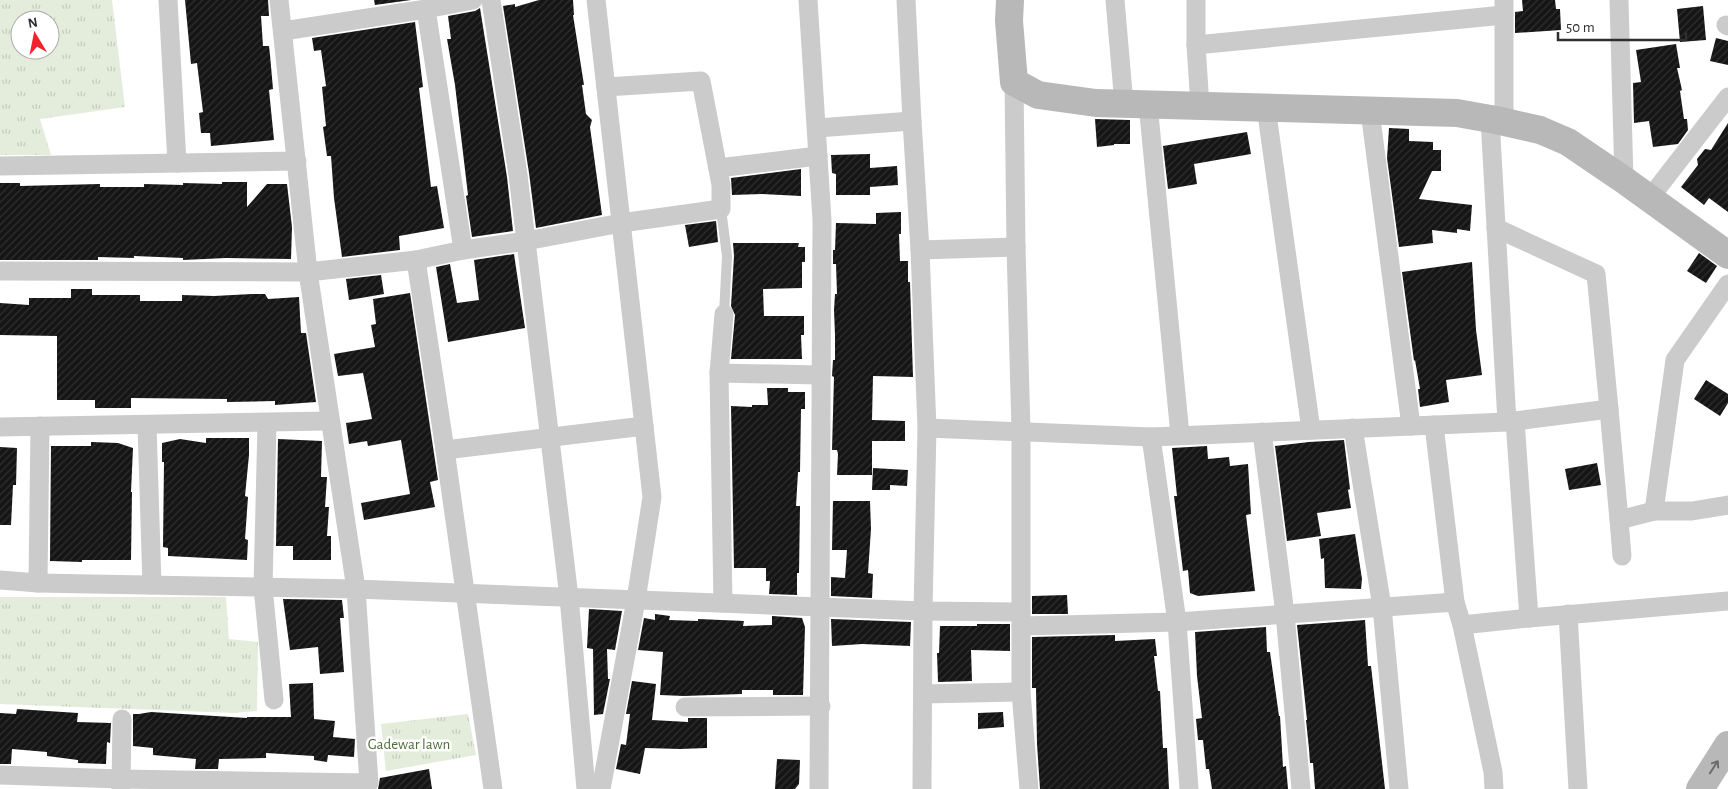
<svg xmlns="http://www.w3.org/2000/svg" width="1728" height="789" font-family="'Alegreya Sans',sans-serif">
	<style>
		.park { fill: url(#park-tufts); fill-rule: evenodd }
		.building { fill: url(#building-hatch) }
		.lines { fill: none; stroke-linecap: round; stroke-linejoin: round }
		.service { stroke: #cbcbcb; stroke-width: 10 }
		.minor { stroke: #cbcbcb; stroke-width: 19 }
		.secondary { stroke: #b8b8b8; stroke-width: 28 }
		.oneway { stroke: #6c6c6c }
		.labels { text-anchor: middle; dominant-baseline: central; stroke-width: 5; stroke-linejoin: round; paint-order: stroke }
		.park-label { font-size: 15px; fill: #506d38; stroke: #fff }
	</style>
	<defs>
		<pattern id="park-tufts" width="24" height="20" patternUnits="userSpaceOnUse" patternTransform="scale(1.25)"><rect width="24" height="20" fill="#e4eddb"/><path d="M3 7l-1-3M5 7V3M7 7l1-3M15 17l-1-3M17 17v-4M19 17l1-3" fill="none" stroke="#c4ccbc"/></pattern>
		<pattern id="building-hatch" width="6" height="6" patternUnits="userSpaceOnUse" patternTransform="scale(1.25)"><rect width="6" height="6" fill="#151515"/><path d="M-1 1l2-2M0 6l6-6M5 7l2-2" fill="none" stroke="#2f2f2f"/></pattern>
	</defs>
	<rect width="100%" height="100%" fill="#fff"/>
	<!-- park -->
	<g class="park">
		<path d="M0,0h112l13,107 -85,12 11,36h-51zM20,20h30v30h-30z"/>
		<path d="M0,597h226l3,42 29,3 -1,69 -23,2 -234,-9z"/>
		<path d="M468,714l8,41 -90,16 -5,-47z"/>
	</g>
	<!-- building -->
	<g class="building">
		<path d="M185,0h83l1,16h-8l2,30h6l1,9 3,34 -4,1 5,50 -63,6 -1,-13h-9l-2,-20 4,-1 -6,-49 -6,1z"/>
		<path d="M374,0h37l-36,5z"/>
		<path d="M539,0h34l1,15h-1l11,70h-2l4,29 6,6 -2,7 12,88 -66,13 -7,-55 -26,-167 12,-2v3z"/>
		<path d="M1522,0h33l1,9h4l1,21 -46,3v-21l8,-1z"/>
		<path d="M1703,6l3,34 -26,2 -3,-33z"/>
		<path d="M480,8l27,169 6,54 -41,6 -6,-41 2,-1 -13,-110 -8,-46h4l-3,-23 27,-5z"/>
		<path d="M415,22l8,65 -4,1 12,99 6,-1 7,42 -45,8 1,14 -58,7 -8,-59 -3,-42h-4l-4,-29 3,-1 -4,-39 4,-1 -5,-36 -7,1 -2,-13z"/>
		<path d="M1716,38l12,3v24l-18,-4z"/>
		<path d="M1676,44l4,24h-3l5,22 -2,1 4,28h3l1,11 -10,14 -25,3 -4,-26 -15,2 -1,-40 8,-1 -5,-32z"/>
		<path d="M1095,119l35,1v24h-16v1l-17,2z"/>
		<path d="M1728,123v89l-19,-14 -5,7 -23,-18 17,-22 -1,-6 8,-10 6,1z"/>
		<path d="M1389,128l20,1v12l24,1v8h8v21h-9l-13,28 53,6 -2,26 -13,-2v4l-25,-3 1,13 -34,4 -12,-89z"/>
		<path d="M1247,132l4,22 -57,10 3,20 -29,5 -5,-43z"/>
		<path d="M870,154v14l27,-2 1,19 -28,2v8h-34v-21l-4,-1 -1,-18z"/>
		<path d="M801,169v27l-39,-2 -30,1 -1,-17z"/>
		<path d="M222,182h25v25l20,-23h20l5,43 -1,32 -65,-1 -43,2v-2l-49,-2v2l-36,-1v3h-98v-77h20v3l80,-2v3h44v-3l39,1v-2l39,1z"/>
		<path d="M901,212v22h-2l1,27h8v21h2l3,95 -40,-1 -1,44 33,1v20h-33v34h-35l1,-21 -1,-4h-5l2,-73 -2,-1 1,-16h2v-25l-1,-25 1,-16h2l-1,-30h-3v-14h2l1,-27 40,1v-11z"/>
		<path d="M716,221l2,21 -29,5 -4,-22z"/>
		<path d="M733,243h66l-1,4h7v15h-3v26l-39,1 1,27h40v19h-3l1,24h-71l4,-44 -4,-9 3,-50z"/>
		<path d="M1699,253l18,13 -11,17 -19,-12z"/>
		<path d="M514,254l11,74 -77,14 -12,-75 14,-3 7,39 22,-3 -5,-40z"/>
		<path d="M1472,262l4,68 6,45 -36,5 3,22 -29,5 -2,-18h2l-5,-29 -1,1 -12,-89z"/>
		<path d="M381,275l3,19 -35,6 -3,-21z"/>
		<path d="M71,289h21v6h48v6h42v-6l32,1 38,-2h13l3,5 31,-2 2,36h5l10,69 -41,3v-4l-48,1v-3l-96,-1v10h-36v-8h-38v-64l-57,-1v-32l29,2v-7h42z"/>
		<path d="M410,293l28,187 -8,2 5,25 -71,13 -3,-17 49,-9 -9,-54 -33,6 -1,-5 -18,3 -3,-21 26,-4 -9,-46 -25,3 -4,-22 41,-7 -4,-22 5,-1 -3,-25z"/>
		<path d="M1706,380l22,14v9l-8,13 -26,-17z"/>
		<path d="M767,388h21v4h17v17h-4l-1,63h-2l-2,34h4l-1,67h-2v22l-28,-1 1,-13h-4v-13h-32l-3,-162 21,1v-2h16z"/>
		<path d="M206,438h43v17l-4,41 3,1 -3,42 3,1 -1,20 -79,-4v-8l-5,-1 1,-85h-2v-19l18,-4 26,4z"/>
		<path d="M278,439l44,2 -1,36h6l-2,30h4l-2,29h4v24h-38v-14h-17z"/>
		<path d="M1344,440l6,49 -2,1 3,18 -34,5 4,23 -34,5 -12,-95 34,-4z"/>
		<path d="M91,442l27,1 15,5 -2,44h1l-1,68h-49v2l-32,-1 1,-115h40z"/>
		<path d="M1207,446l1,13 21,-2 1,9 18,-2 3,50 -5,1 9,76 -57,5 -8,-3 -2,-23 -5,1 -9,-75h3l-5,-48z"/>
		<path d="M0,447l17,1 -1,37h-3l-2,40h-11z"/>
		<path d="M1597,463l4,22 -32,5 -4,-21z"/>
		<path d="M873,468l35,2 -1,16 -17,-1v5h-18z"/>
		<path d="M833,501h37l1,28 -3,44 5,1 -1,24 -41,-2v-19l14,1 2,-28h-15z"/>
		<path d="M1355,534l7,45 -1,10 -36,-1 -1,-30 -3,1 -2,-20z"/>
		<path d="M1067,595l1,19h-36v-18z"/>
		<path d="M283,599l59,1 2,18h-4l4,54 -24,2 -2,-27 -28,3z"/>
		<path d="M589,609l33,2 -7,39 -8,-1 1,30h2l-7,35 -9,1 -1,-66 -6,-1z"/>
		<path d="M655,614l15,2 -1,4 29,1v-2l46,2 -1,5 29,-1v-9l30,2 3,9 -2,68h-30v-5h-31v4l-58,2 -24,-1 3,-43 -25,-2 6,-32 11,2z"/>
		<path d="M831,619l80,3 -1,24 -48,-2 -30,2z"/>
		<path d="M1365,620l3,46h3l14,123h-70l-2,-26h-3l-1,-14 -3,-29h1l-10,-95z"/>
		<path d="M977,624h33v27l-39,-1 1,31 -34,1 -1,-29h2l1,-27h37z"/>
		<path d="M1266,627l1,25h3l9,64h1l3,51 3,-1 2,23h-76l-3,-20h-3l-3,-29h-5l-2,-21 6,-1 -5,-42 -2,-44z"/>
		<path d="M1115,635v6l40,-2 2,17h-3l4,35h2l3,57h4l2,41h-129l-3,-45 -1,-56h-4v-51z"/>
		<path d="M632,681l24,3 -4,36 36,2v-4h19v30l-27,1 -35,-1 -5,26 -24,-5 5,-25 5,1 4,-31h-4z"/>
		<path d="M313,683l1,36 21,2 -2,16 22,2 -1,18 -26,-2 -1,7 -13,-2v-4l-48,-3v5l-47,1 -1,10h-23l1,-10 -43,-4v-7l-20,-2v-32h6l12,-2 96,6v-1h44l-2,-33z"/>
		<path d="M17,709l61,4 -1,9 34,1 -1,20 -3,-1 -1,22 -28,-1v-3l-31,-4v-4l-35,-3 -1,15h-11v-51l16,1z"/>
		<path d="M1003,712l1,15 -26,2v-16z"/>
		<path d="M777,759l23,1 -1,24 -4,5h-20z"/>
		<path d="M429,769l3,20h-54l2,-11z"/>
	</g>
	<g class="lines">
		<!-- service -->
		<path class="service" d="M721,209l6,47 -3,58"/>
		<!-- minor -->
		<g class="minor">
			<path d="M168,0l9,163"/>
			<path d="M279,0l29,272 48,317 567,22 98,1v80l8,97"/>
			<path d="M473,0l-47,9 37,241 -47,10 29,190 48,339"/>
			<path d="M491,0l27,175 51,422 17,192"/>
			<path d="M596,0l56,497 -16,103 -35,189"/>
			<path d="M808,0l14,220 -3,569"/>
			<path d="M1115,0l9,104"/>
			<path d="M1196,0v45l4,61"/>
			<path d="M1619,0l5,180"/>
			<path d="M1726,25l2,1"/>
			<path d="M283,31l143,-22"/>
			<path d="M1196,45l308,-30"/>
			<path d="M1014,82l2,165 5,184v181"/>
			<path d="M1148,104l32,331"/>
			<path d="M1266,107l45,323"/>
			<path d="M1370,111l41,315"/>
			<path d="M1490,119l17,303 102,-13 10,111 35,-9"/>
			<path d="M912,121l8,129 7,178 -4,183 -1,178"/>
			<path d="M1504,122v-122"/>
			<path d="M817,128l95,-7 -6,-121"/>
			<path d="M0,166l297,-5"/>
			<path d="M718,168l100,-12"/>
			<path d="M1649,199l79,-102"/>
			<path d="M1496,228l100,46 13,135"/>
			<path d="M463,250l63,-9 95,-18 100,-14v-24l-20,-104 -95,6"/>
			<path d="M920,250l96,-3"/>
			<path d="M0,271l308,1 108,-12"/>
			<path d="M1728,284l-53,76 -21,151h38l36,-6"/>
			<path d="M719,373l5,-59"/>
			<path d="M1515,421l14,197 199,-17"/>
			<path d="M267,424l-4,163 11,113"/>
			<path d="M147,425l5,160"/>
			<path d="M1434,425l21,177"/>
			<path d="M0,427l329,-6"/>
			<path d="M927,428l224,9 356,-15"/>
			<path d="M1353,428l29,179 17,182"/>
			<path d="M1262,432l23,182 16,175"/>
			<path d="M1151,437l26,185 12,167"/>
			<path d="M445,450l199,-24"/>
			<path d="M1619,520l3,36"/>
			<path d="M0,580l38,3 318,6 13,194 -248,-4 -121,-4"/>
			<path d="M38,583l2,-157"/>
			<path d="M723,603l-4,-230 101,2"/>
			<path d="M1568,614l10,175"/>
			<path d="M1462,625l31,147 1,17"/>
			<path d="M1021,626l156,-4 278,-20 7,23 67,-7"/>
			<path d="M923,694l98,-2"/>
			<path d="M685,707l136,-1"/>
			<path d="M121,789l1,-70"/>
		</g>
		<!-- secondary -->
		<g class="secondary">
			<path d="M1010,0l-1,21 5,61 24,13 58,8 361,10 39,7 44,10 28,12 56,38 104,75"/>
			<path d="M1700,789l28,-44"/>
		</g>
	</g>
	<!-- one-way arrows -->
	<defs><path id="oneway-shaft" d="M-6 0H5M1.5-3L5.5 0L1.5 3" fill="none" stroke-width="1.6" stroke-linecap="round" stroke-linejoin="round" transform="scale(1.25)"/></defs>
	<use class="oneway" href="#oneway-shaft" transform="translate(1714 767) rotate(-57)"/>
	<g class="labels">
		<!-- park labels -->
		<g class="park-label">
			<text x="409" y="744">Gadewar lawn</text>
		</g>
	</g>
	<!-- north arrow -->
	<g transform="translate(35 35) rotate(350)"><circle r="24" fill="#ffffff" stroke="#ababab"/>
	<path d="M0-4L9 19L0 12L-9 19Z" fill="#f2232e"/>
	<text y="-8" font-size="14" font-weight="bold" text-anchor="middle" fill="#2e2e2e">N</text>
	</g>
	<!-- scale -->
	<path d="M1558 32v8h128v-8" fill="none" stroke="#2e2e2e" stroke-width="2.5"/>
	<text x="1566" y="32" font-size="15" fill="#2e2e2e" stroke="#ffffff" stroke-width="4" paint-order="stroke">50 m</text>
</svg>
